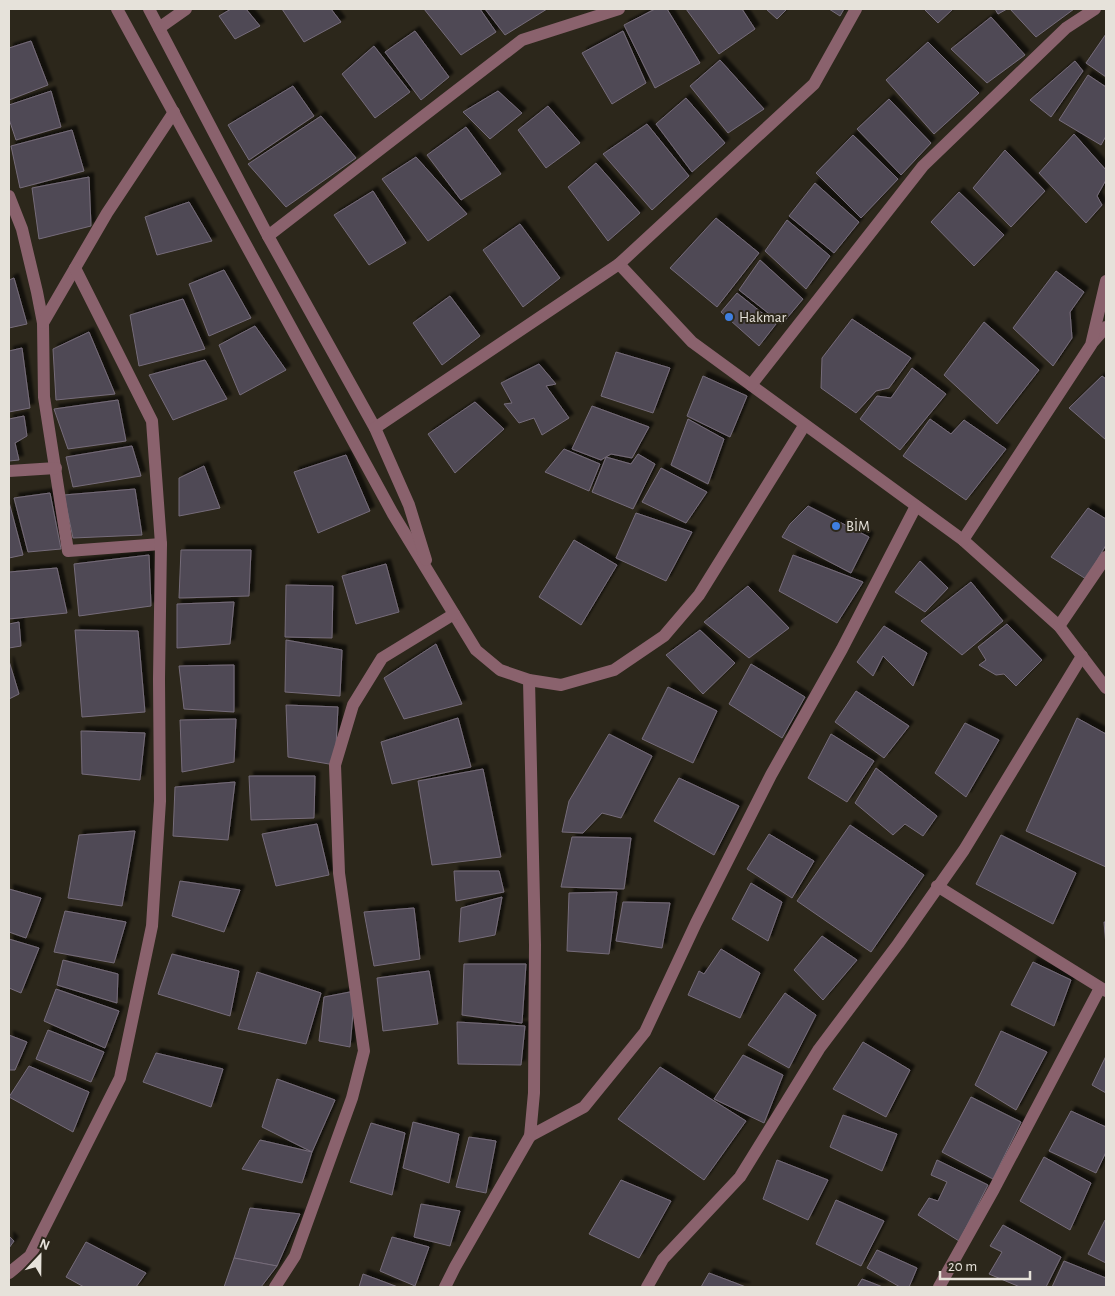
<svg xmlns="http://www.w3.org/2000/svg" width="1115" height="1296" font-family="'Alegreya Sans',sans-serif">
	<style>
		.building { fill: #504854; stroke: #756c7a; filter: url(#shadow) }
		.lines { fill: none; stroke-linecap: round; stroke-linejoin: round }
		.minor { stroke: #8a626d; stroke-width: 12 }
		.shop-dot { fill: #3f7fe0; stroke: #2c271b; stroke-width: 2 }
		.labels { text-anchor: middle; dominant-baseline: central; stroke-width: 4; stroke-linejoin: round; paint-order: stroke }
		.poi-label { font-size: 15px; fill: #e6e2da; stroke: #2c271b; text-anchor: start }
	</style>
	<defs>
		<filter id="shadow"><feDropShadow dx="4.5" dy="-4.5" stdDeviation="1" flood-color="#0009"/></filter>
	</defs>
	<rect width="100%" height="100%" fill="#2c271b"/>
	<!-- building -->
	<g class="building">
		<path d="M231,9h15l14,17 -25,13 -16,-23z"/>
		<path d="M282,9h49l10,13 -37,20z"/>
		<path d="M424,9h56l16,23 -35,23z"/>
		<path d="M485,9h62l-42,26z"/>
		<path d="M655,9h12l33,54 -45,25 -31,-63z"/>
		<path d="M686,9h56l13,20 -36,25z"/>
		<path d="M766,9h21l-10,10z"/>
		<path d="M829,9h15l-4,7z"/>
		<path d="M924,9h29l-15,14z"/>
		<path d="M995,9h12l-9,5z"/>
		<path d="M1010,9h64l-38,28z"/>
		<path d="M991,17l34,38 -38,28 -36,-34z"/>
		<path d="M415,31l34,46 -28,23 -36,-48z"/>
		<path d="M623,31l23,52 -34,21 -30,-51z"/>
		<path d="M1106,34v43l-20,-14z"/>
		<path d="M31,41l17,44 -39,15v-52z"/>
		<path d="M928,42l51,51 -45,41 -48,-54z"/>
		<path d="M374,46l36,46 -35,26 -33,-44z"/>
		<path d="M720,60l44,49 -36,24 -38,-47z"/>
		<path d="M1075,61l8,10 -32,46 -21,-17z"/>
		<path d="M1088,75l18,12v49l-5,9 -42,-25z"/>
		<path d="M293,86l21,30 -65,44 -21,-35z"/>
		<path d="M51,91l10,36 -45,13 -7,-21v-14z"/>
		<path d="M498,91l24,22 -32,26 -27,-27z"/>
		<path d="M686,98l39,45 -33,29 -36,-48z"/>
		<path d="M889,99l42,44 -30,32 -44,-46z"/>
		<path d="M548,106l32,37 -34,25 -28,-38z"/>
		<path d="M321,116l35,42 -70,49 -38,-43z"/>
		<path d="M647,124l42,52 -37,34 -49,-56z"/>
		<path d="M466,127l35,47 -40,26 -34,-45z"/>
		<path d="M72,130l12,41 -64,17 -9,-42z"/>
		<path d="M1074,134l32,36v10l-9,16 5,9 -16,18 -47,-50z"/>
		<path d="M853,135l45,44 -37,39 -45,-45z"/>
		<path d="M1005,150l40,41 -34,36 -38,-39z"/>
		<path d="M416,157l51,57 -39,27 -46,-62z"/>
		<path d="M596,163l44,50 -32,28 -40,-54z"/>
		<path d="M89,177l2,49 -52,13 -7,-51z"/>
		<path d="M815,183l44,39 -25,31 -45,-37z"/>
		<path d="M373,191l33,52 -37,22 -35,-50z"/>
		<path d="M959,192l45,43 -30,31 -43,-44z"/>
		<path d="M189,202l23,39 -55,14 -12,-38z"/>
		<path d="M716,218l43,35 -42,54 -47,-39z"/>
		<path d="M787,220l43,36 -24,33 -41,-38z"/>
		<path d="M520,224l40,54 -37,29 -40,-57z"/>
		<path d="M760,260l43,39 -21,25 -43,-34z"/>
		<path d="M224,270l27,48 -42,18 -20,-52z"/>
		<path d="M1056,271l28,21 -14,20 2,26 -19,28 -40,-38z"/>
		<path d="M14,278l13,46 -18,4v-48z"/>
		<path d="M737,293l39,31 -17,22 -38,-34z"/>
		<path d="M450,296l30,40 -38,29 -29,-42z"/>
		<path d="M183,299l22,50 -66,17 -9,-51z"/>
		<path d="M852,319l59,39 -22,30 -13,3 -20,22 -35,-25 1,-30z"/>
		<path d="M984,322l55,48 -42,54 -53,-49z"/>
		<path d="M255,326l31,44 -46,25 -21,-50z"/>
		<path d="M89,332l26,62 -59,6 -3,-51z"/>
		<path d="M22,348l8,60 -21,4v-61z"/>
		<path d="M616,352l54,16 -17,45 -52,-17z"/>
		<path d="M205,360l22,39 -54,21 -24,-45z"/>
		<path d="M539,364l17,20 -10,2 23,32 -27,17 -8,-17 -15,5 -15,-19 8,-1 -11,-20z"/>
		<path d="M912,368l34,26 -46,56 -40,-31 17,-23 14,2z"/>
		<path d="M703,376l44,20 -17,41 -43,-21z"/>
		<path d="M1102,376l4,3v61l-37,-32z"/>
		<path d="M118,400l8,41 -58,8 -14,-40z"/>
		<path d="M475,402l29,27 -49,44 -27,-39z"/>
		<path d="M592,406l57,21 -17,31 -21,-4 -10,6 -29,-11z"/>
		<path d="M24,416l3,20 -12,7 4,17 -10,1v-42z"/>
		<path d="M688,419l36,20 -16,45 -37,-19z"/>
		<path d="M930,419l21,15 13,-14 42,29 -40,51 -63,-44z"/>
		<path d="M132,446l9,30 -68,11 -7,-30z"/>
		<path d="M564,449l36,15 -11,27 -44,-19z"/>
		<path d="M638,454l17,10 -22,45 -41,-17 14,-35 25,7z"/>
		<path d="M346,455l24,56 -52,22 -24,-61z"/>
		<path d="M204,466l16,42 -41,8v-38z"/>
		<path d="M661,468l46,24 -21,31 -44,-21z"/>
		<path d="M135,489l7,46 -69,3 -9,-43z"/>
		<path d="M50,493l11,56 -33,3 -14,-54z"/>
		<path d="M9,502l14,53 -14,3z"/>
		<path d="M808,506l61,31 -18,36 -69,-36 8,-13z"/>
		<path d="M1088,508l18,11v26l-20,34 -35,-22z"/>
		<path d="M636,513l56,19 -26,49 -50,-23z"/>
		<path d="M574,540l43,25 -36,60 -42,-28z"/>
		<path d="M181,550h70l-2,46 -70,2z"/>
		<path d="M149,555l2,51 -72,10 -5,-52z"/>
		<path d="M793,555l70,27 -26,41 -58,-32z"/>
		<path d="M920,561l28,27 -23,24 -30,-20z"/>
		<path d="M386,564l13,48 -43,12 -14,-48z"/>
		<path d="M57,568l10,45 -58,6v-47z"/>
		<path d="M971,582l32,39 -41,34 -41,-34z"/>
		<path d="M286,585l47,1 -1,52 -47,-1z"/>
		<path d="M748,586l41,42 -40,30 -45,-36z"/>
		<path d="M234,602l-4,42 -53,4v-44z"/>
		<path d="M19,622l2,24 -12,2v-24z"/>
		<path d="M1007,624l35,36 -26,26 -12,-12 -8,1 -17,-10 7,-5 -8,-13z"/>
		<path d="M884,626l43,27 -14,33 -30,-30 -10,20 -16,-14z"/>
		<path d="M75,630l63,1 7,81 -63,5z"/>
		<path d="M700,630l35,33 -32,31 -37,-39z"/>
		<path d="M286,640l56,10 -2,46 -55,-4z"/>
		<path d="M436,644l26,60 -58,15 -20,-41z"/>
		<path d="M9,661l10,33 -10,5z"/>
		<path d="M751,664l54,33 -23,41 -53,-34z"/>
		<path d="M234,665v47l-50,-3 -5,-43z"/>
		<path d="M668,687l49,24 -24,52 -51,-24z"/>
		<path d="M856,691l53,35 -25,32 -49,-36z"/>
		<path d="M286,705l52,2 -3,58 -47,-8z"/>
		<path d="M458,718l13,49 -79,17 -11,-42z"/>
		<path d="M1077,718l29,16v133l-80,-36z"/>
		<path d="M236,719l-2,43 -52,10 -2,-52z"/>
		<path d="M965,723l34,17 -33,57 -31,-24z"/>
		<path d="M81,731l64,2 -5,47 -58,-6z"/>
		<path d="M609,734l43,22 -31,62 -19,-5 -19,20 -21,-1 7,-31z"/>
		<path d="M831,734l43,27 -27,41 -39,-24z"/>
		<path d="M876,768l61,48 -14,20 -18,-12 -12,11 -38,-32z"/>
		<path d="M483,769l18,88 -69,8 -14,-84z"/>
		<path d="M249,776h66l-1,42 -63,2z"/>
		<path d="M679,778l60,28 -25,49 -60,-34z"/>
		<path d="M235,782l-7,58 -55,-4 2,-49z"/>
		<path d="M317,824l12,51 -53,11 -14,-52z"/>
		<path d="M850,825l74,50 -53,77 -74,-51z"/>
		<path d="M135,831l-13,75 -54,-8 11,-63z"/>
		<path d="M769,834l45,27 -22,37 -45,-29z"/>
		<path d="M1001,835l75,38 -23,51 -77,-40z"/>
		<path d="M572,837l59,1 -7,51 -63,-2z"/>
		<path d="M454,871h45l5,21 -48,9z"/>
		<path d="M180,881l60,9 -16,42 -52,-16z"/>
		<path d="M751,883l31,19 -14,39 -36,-22z"/>
		<path d="M9,889l32,9 -15,40 -17,-6z"/>
		<path d="M617,892l-8,62 -42,-3 2,-58z"/>
		<path d="M502,897l-7,38 -36,7 2,-34z"/>
		<path d="M623,902l47,1 -8,45 -46,-7z"/>
		<path d="M414,908l6,51 -46,7 -10,-54z"/>
		<path d="M65,911l61,11 -12,41 -60,-11z"/>
		<path d="M1104,922h2v24z"/>
		<path d="M822,936l35,24 -34,40 -29,-30z"/>
		<path d="M9,939l30,9 -18,45 -12,-5z"/>
		<path d="M721,949l39,24 -20,45 -52,-23 11,-24 5,3z"/>
		<path d="M172,954l67,17 -9,45 -72,-22z"/>
		<path d="M63,960l55,14 -1,29 -60,-18z"/>
		<path d="M1033,962l38,18 -17,46 -43,-21z"/>
		<path d="M464,964h62l-4,59 -60,-8z"/>
		<path d="M429,971l9,53 -55,7 -6,-53z"/>
		<path d="M257,972l64,21 -15,51 -68,-15z"/>
		<path d="M56,989l63,22 -14,37 -61,-27z"/>
		<path d="M355,991l-5,56 -31,-6 5,-44z"/>
		<path d="M785,993l31,22 -27,53 -41,-23z"/>
		<path d="M457,1022l68,4 -4,39 -63,-1z"/>
		<path d="M48,1030l56,22 -13,30 -55,-23z"/>
		<path d="M1001,1031l46,21 -31,58 -41,-25z"/>
		<path d="M9,1035l18,7 -12,28h-6z"/>
		<path d="M863,1042l47,28 -24,47 -53,-28z"/>
		<path d="M156,1053l67,16 -12,38 -68,-25z"/>
		<path d="M743,1055l40,20 -19,48 -50,-24z"/>
		<path d="M1106,1056v37l-14,-8z"/>
		<path d="M29,1066l60,26 -16,40 -64,-35z"/>
		<path d="M660,1067l86,54 -42,59 -86,-61z"/>
		<path d="M277,1079l58,21 -23,52 -50,-25z"/>
		<path d="M971,1097l50,25 -28,57 -51,-27z"/>
		<path d="M1071,1111l35,16v25l-10,21 -47,-22z"/>
		<path d="M843,1115l54,19 -15,37 -52,-24z"/>
		<path d="M413,1122l46,12 -10,49 -46,-15z"/>
		<path d="M371,1123l34,10 -13,62 -42,-13z"/>
		<path d="M469,1137l27,4 -10,52 -30,-6z"/>
		<path d="M260,1140l52,12 -10,31 -60,-14z"/>
		<path d="M1044,1157l47,26 -21,47 -50,-29z"/>
		<path d="M777,1160l51,20 -20,40 -45,-21z"/>
		<path d="M937,1160l51,25 -29,56 -41,-26 11,-17 9,3 9,-19 -16,-7z"/>
		<path d="M621,1180l50,21 -32,57 -50,-24z"/>
		<path d="M836,1200l48,21 -23,45 -45,-22z"/>
		<path d="M421,1204l39,7 -10,35 -36,-9z"/>
		<path d="M250,1208l50,6 -23,52 -43,-8z"/>
		<path d="M1105,1220h1v43l-18,-9z"/>
		<path d="M1003,1225l58,32 -15,30h-26l-31,-13 13,-22 -12,-6z"/>
		<path d="M9,1236l5,5 -5,7z"/>
		<path d="M392,1237l37,10 -14,39 -35,-15z"/>
		<path d="M86,1242l60,31 -10,14h-52l-18,-10z"/>
		<path d="M877,1250l40,18 -8,19h-9l-33,-19z"/>
		<path d="M234,1258l43,8 -16,21h-37z"/>
		<path d="M1064,1261l42,17v9h-54z"/>
		<path d="M709,1273l37,14h-45z"/>
		<path d="M363,1274l35,13h-39z"/>
		<path d="M862,1279l21,8h-26z"/>
	</g>
	<g class="lines">
		<!-- minor -->
		<g class="minor">
			<path d="M117,9l276,505 83,136 24,20 29,10 32,5 53,-15 50,-34 35,-41 105,-169"/>
			<path d="M149,9l119,227 107,192 34,77 17,55"/>
			<path d="M159,28l27,-19"/>
			<path d="M9,196l13,33 15,63 6,31 1,74 24,154 93,-7"/>
			<path d="M268,236l254,-196 97,-31"/>
			<path d="M619,264l73,78 271,198 96,86 47,62"/>
			<path d="M43,323l64,-110 67,-101"/>
			<path d="M1092,343l14,-16"/>
			<path d="M751,385l172,-219 143,-138 29,-19"/>
			<path d="M375,428l244,-164 195,-180 42,-75"/>
			<path d="M9,471l47,-3"/>
			<path d="M963,540l128,-195 15,-64"/>
			<path d="M1059,626l47,-69"/>
			<path d="M937,886l169,105"/>
			<path d="M530,1136l54,-29 61,-75 51,-109 75,-148 71,-126 74,-143"/>
			<path d="M9,1273l21,-17 90,-178 32,-152 8,-125 -1,-122 2,-135 -9,-123 -77,-153"/>
			<path d="M275,1287l20,-31 57,-158 12,-47 -25,-178 -4,-108 18,-60 29,-47 72,-44"/>
			<path d="M445,1287l10,-20 75,-131 4,-43 1,-148 -6,-265"/>
			<path d="M647,1287l16,-28 77,-82 79,-128 79,-105 66,-94 118,-194"/>
			<path d="M939,1287l55,-98 106,-201"/>
		</g>
	</g>
	<!-- markers -->
	<g class="shop-dot">
		<circle cx="729" cy="317" r="5"/>
		<circle cx="836" cy="526" r="5"/>
	</g>
	<g class="labels">
		<!-- poi labels -->
		<g class="poi-label">
			<text x="739" y="317">Hakmar</text>
			<text x="846" y="526">BİM</text>
		</g>
	</g>
	<!-- border -->
	<rect width="1115" height="1296" fill="none" stroke="#e6e2da" stroke-width="20"/>
	<!-- north arrow -->
	<g transform="translate(40 1256) rotate(22)" stroke="#2c271b" stroke-width="4" paint-order="stroke">
	<path d="M0-4L9 19L0 12L-9 19Z" fill="#e6e2da"/>
	<text y="-8" font-size="14" font-weight="bold" text-anchor="middle" fill="#e6e2da">N</text>
	</g>
	<!-- scale -->
	<path d="M940 1271v8h90v-8" fill="none" stroke="#e6e2da" stroke-width="2.5"/>
	<text x="948" y="1271" font-size="15" fill="#e6e2da" stroke="#2c271b" stroke-width="4" paint-order="stroke">20 m</text>
</svg>
